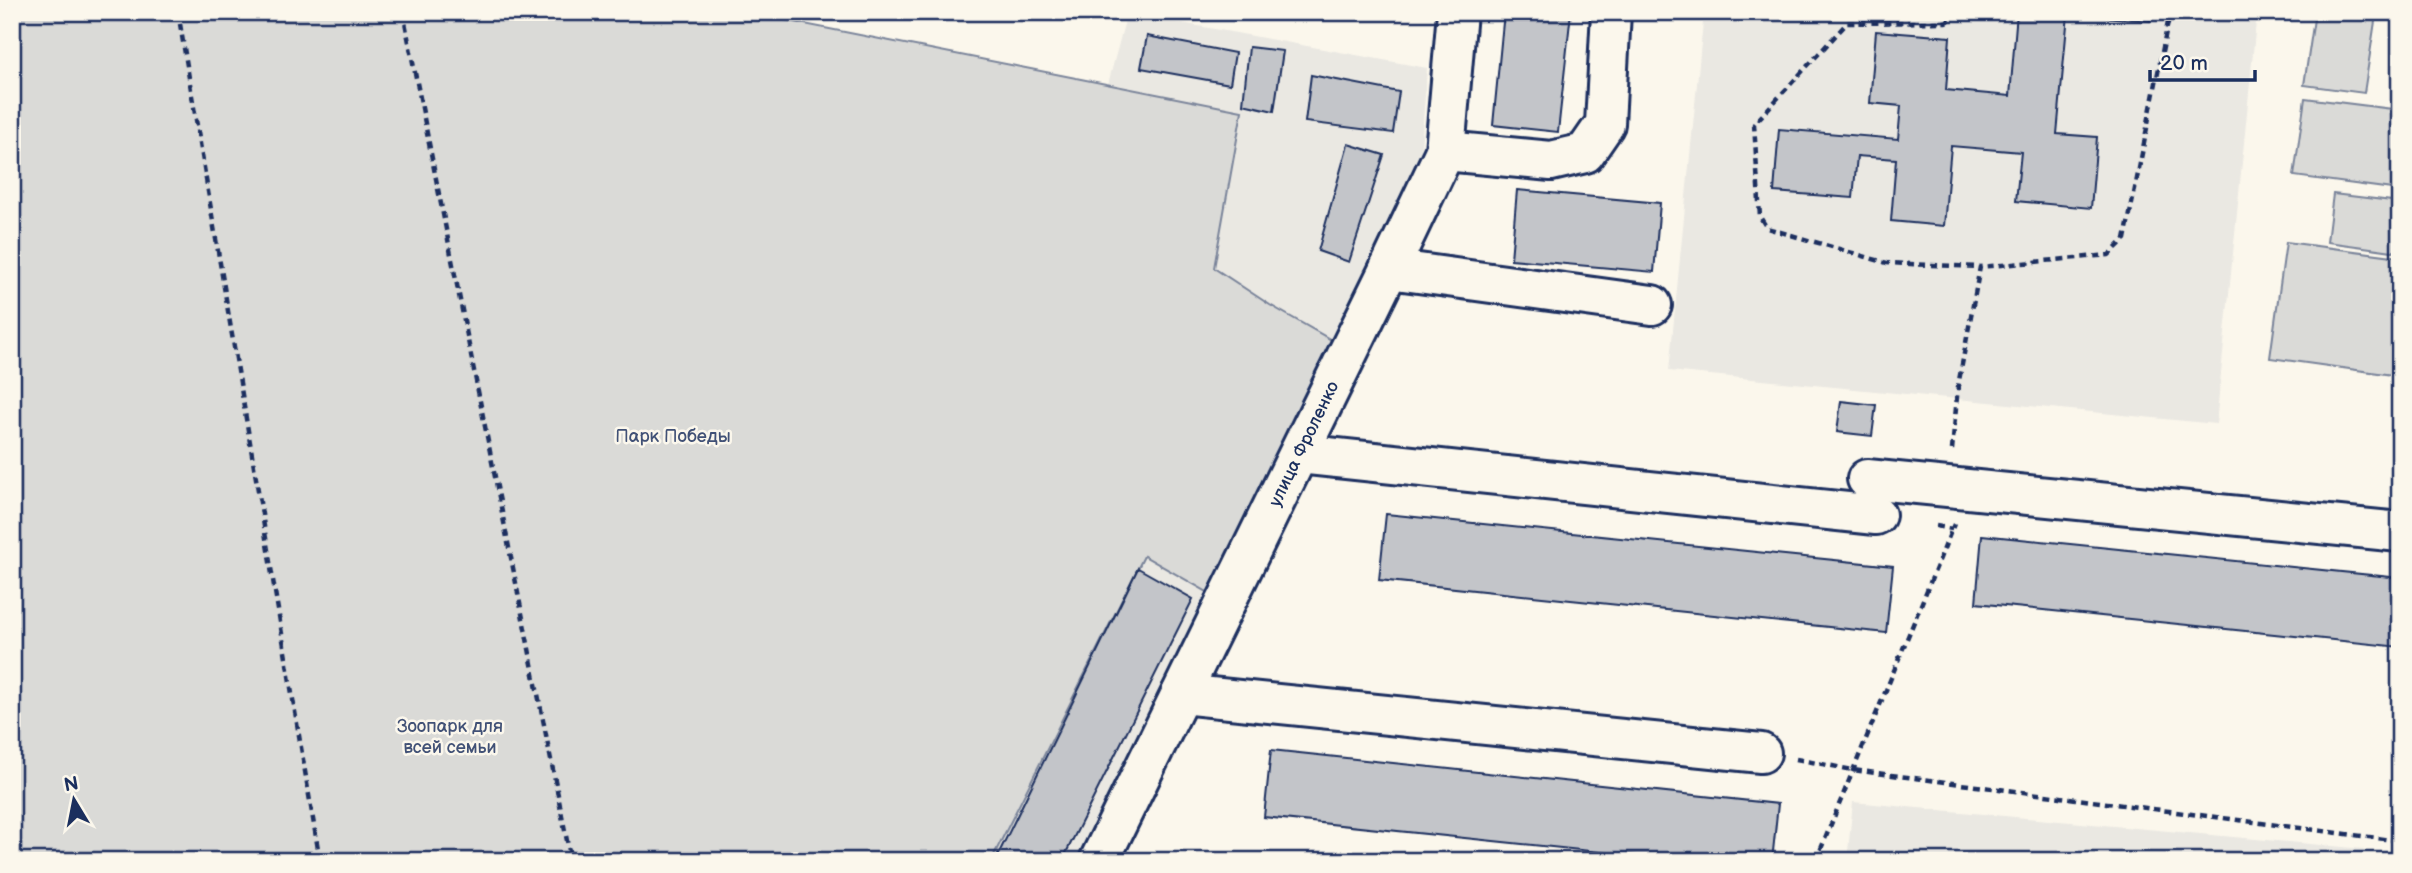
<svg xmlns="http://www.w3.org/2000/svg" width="2412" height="873" font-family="'Balsamiq Sans',sans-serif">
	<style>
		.built { fill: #eae8e2 }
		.green { fill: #dadad7; stroke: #7a849a; stroke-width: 2 }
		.building { fill: #c3c5c9; stroke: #1b2f5e; stroke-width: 2 }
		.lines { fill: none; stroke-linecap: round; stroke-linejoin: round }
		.minor-casing { stroke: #1b2f5e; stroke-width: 44 }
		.path { stroke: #1b2f5e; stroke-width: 4.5; stroke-dasharray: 7 5; stroke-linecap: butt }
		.minor { stroke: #fbf7ec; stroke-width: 38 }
		.labels { text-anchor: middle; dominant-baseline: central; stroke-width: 5; stroke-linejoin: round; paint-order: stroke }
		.park-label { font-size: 18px; fill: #415176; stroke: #fbf7ec }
		.street-label { font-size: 18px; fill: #1b2f5e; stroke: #fbf7ec }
	</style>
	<rect width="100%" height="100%" fill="#fbf7ec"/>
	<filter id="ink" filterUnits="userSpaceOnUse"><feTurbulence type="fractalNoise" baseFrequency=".0143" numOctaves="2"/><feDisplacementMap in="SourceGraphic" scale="14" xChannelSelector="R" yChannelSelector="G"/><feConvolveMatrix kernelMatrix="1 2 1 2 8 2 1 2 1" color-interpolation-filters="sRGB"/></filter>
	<g filter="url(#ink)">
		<!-- built -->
		<g class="built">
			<path d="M1704,12h553l-41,412 -547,-53z"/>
			<path d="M1127,13l300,55 -7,93 -87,180 -63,-36 -56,-37 28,-157 -134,-27z"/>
			<path d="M1144,555l67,39 -128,267h-92z"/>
			<path d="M1853,802l511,47 -1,12h-516z"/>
		</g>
		<!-- green -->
		<g class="green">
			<path d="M12,12h732l498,99 -28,157 56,37 63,36 -122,253 -67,-38 -153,305h-979z"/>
			<path d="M2315,12l61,3 -12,78 -60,-8z"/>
			<path d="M2305,98l95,12v80l-106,-14z"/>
			<path d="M2333,194l67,8v50l-73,-10z"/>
			<path d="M2286,242l114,15v119l-130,-18z"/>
		</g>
		<!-- building -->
		<g class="building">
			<path d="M1504,12h67l-13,120 -65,-7z"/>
			<path d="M2017,12h134l-1,9 -82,-7 -11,120 40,3 -6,71 -75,-7 5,-49 -70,-6 -7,80 -53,-5 5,-62 -39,-3 -4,42 -79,-6 5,-63 119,10 3,-33 -31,-3 6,-72 74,6 -4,53 64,6z"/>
			<path d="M1147,36l88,17 -5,31 -89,-16z"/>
			<path d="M1249,47l34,4 -9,60 -31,-7z"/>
			<path d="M1311,75l88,17 -6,41 -88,-11z"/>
			<path d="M1348,144l36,11 -35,107 -31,-11z"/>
			<path d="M1517,190l143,13 -6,69 -143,-13z"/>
			<path d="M1841,401l35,4 -4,31 -35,-4z"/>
			<path d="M1386,514l507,52 -7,67 -507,-53z"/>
			<path d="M1982,535l418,43v69l-424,-44z"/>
			<path d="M1138,568l55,31 -131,262h-67z"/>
			<path d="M1271,750l507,54 -6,57h-87l-421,-44z"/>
		</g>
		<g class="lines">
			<defs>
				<g id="minor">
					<path d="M1445,151l106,10 34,-8 20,-29 6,-112"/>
					<path d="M1389,269l263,36"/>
					<path d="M1299,454l577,61"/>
					<path d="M1867,479l533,53"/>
					<path d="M1181,694l580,59"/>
					<path d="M1099,861l290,-592 56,-118 12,-139"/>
				</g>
			</defs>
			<!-- minor casing -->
			<use href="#minor" class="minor-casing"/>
			<!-- path -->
			<g class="path">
				<path d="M178,12l142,849"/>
				<path d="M403,12l168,849"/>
				<path d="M1959,12l-13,10 -99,1 -93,101 6,93 7,11 120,35 93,4"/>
				<path d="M1952,450l6,-64 22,-119 129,-12 16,-16 45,-227"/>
				<path d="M1936,526l16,3"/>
				<path d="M1796,759l57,11 547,71"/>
				<path d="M1816,861l138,-337"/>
			</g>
			<!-- minor -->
			<use href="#minor" class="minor"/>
		</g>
	</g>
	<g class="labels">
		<!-- park labels -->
		<g class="park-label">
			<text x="673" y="436">Парк Победы</text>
			<text x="450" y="726">Зоопарк для<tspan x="450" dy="21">всей семьи</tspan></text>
		</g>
		<!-- street labels -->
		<g class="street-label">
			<text transform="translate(1304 444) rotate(-64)">улица Фроленко</text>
		</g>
	</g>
	<!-- margin -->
	<rect width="2412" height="873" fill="none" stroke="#fbf7ec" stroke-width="42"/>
	<rect x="21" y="21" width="2370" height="831" fill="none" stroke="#1b2f5e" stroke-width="2.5" filter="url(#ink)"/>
	<!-- north arrow -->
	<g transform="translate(74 800) rotate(350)" stroke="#fbf7ec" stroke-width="5" paint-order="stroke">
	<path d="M0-5L12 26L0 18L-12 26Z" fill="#1b2f5e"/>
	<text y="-10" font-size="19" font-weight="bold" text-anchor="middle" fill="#1b2f5e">N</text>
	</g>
	<!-- scale -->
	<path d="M2150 70v10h105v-10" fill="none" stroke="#1b2f5e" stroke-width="3.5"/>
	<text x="2160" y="70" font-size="21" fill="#1b2f5e" stroke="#fbf7ec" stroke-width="5" paint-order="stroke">20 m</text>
</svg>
